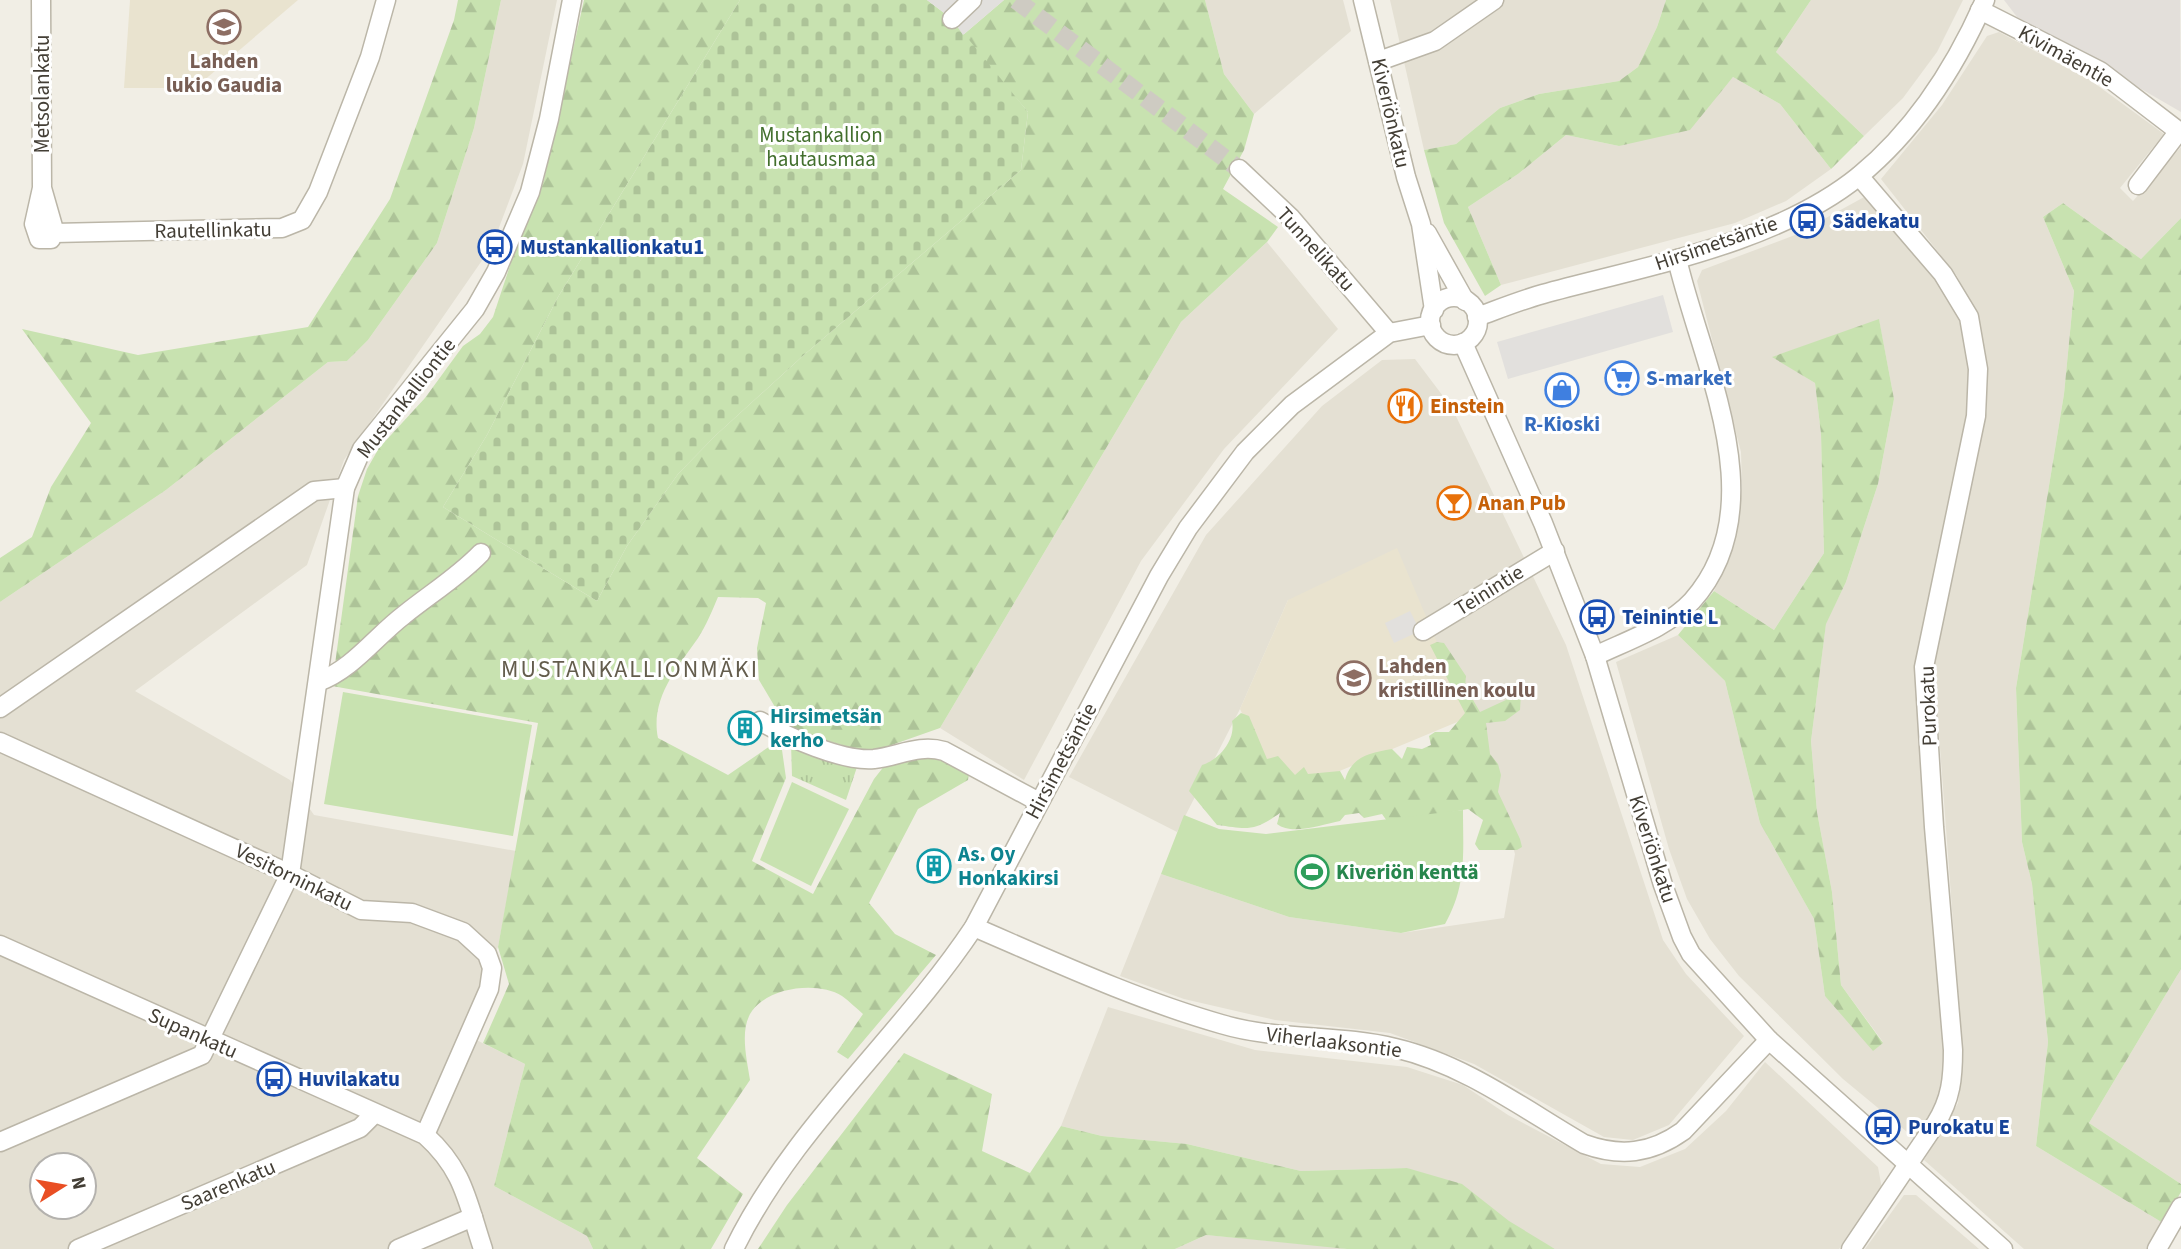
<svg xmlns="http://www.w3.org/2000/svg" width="2181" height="1249" font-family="'Source Sans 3',sans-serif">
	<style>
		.residential { fill: #e4e0d3; fill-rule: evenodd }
		.industrial { fill: #e3dfda }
		.education { fill: #e9e3cf }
		.grass { fill: url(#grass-tufts) }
		.forest { fill: url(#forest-firs) }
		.cemetery { fill: url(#cemetery-stones) }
		.green { fill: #c8e2b0 }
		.parking { fill: #e2e0dd }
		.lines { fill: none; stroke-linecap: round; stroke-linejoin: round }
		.minor-tunnel { stroke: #cecbc2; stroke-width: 18; stroke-dasharray: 18 9; stroke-linecap: butt }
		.minor-casing { stroke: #bbb6a8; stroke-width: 21 }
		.minor { stroke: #fff; stroke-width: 18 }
		.labels { text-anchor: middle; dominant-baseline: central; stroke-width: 6; stroke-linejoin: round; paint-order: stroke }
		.street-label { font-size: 21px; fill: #433e35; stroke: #fff }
		.education-label { font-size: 21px; font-weight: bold; fill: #785e54; stroke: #fff }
		.park-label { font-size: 21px; fill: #426f2d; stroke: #fff }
		.transit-label { font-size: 21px; font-weight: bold; fill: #164399; stroke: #fff; text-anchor: start }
		.shop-label { font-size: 21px; font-weight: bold; fill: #366cbe; stroke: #fff; text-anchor: start }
		.food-label { font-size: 21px; font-weight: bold; fill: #c56008; stroke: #fff; text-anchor: start }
		.culture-label { font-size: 21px; font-weight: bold; fill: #0d838f; stroke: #fff; text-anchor: start }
		.leisure-label { font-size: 21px; font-weight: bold; fill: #27864d; stroke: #fff; text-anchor: start }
		.quarter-label { font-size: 24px; letter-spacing: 2px; fill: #645d4d; stroke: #fff }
	</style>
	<defs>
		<pattern id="grass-tufts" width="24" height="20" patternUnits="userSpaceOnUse" patternTransform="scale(1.75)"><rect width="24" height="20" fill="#c8e2b0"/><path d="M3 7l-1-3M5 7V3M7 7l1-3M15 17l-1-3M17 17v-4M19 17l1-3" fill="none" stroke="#adc398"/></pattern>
		<pattern id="forest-firs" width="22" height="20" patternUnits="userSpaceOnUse" patternTransform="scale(1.75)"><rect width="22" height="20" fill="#c8e2b0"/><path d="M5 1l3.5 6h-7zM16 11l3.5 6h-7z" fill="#adc398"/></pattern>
		<pattern id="cemetery-stones" width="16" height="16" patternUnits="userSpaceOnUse" patternTransform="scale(1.75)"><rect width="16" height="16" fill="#c8e2b0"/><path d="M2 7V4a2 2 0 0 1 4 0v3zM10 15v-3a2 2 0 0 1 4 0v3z" fill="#adc398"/></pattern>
	</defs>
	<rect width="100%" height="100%" fill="#f1eee5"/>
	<!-- residential -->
	<g class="residential">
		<path d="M501,0h56l-34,164 -31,82 -148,214 -37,105 -172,126 155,89 24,35 202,36 -18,96 -38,85 65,32 -31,122 93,50 6,13h-593v-647l166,-112 162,-128 19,-1 21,-21 69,-97 37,-115zM42,1165h42v42h-42z"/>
		<path d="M1205,0h138l8,31 -97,83 -30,-40z"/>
		<path d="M1390,0h276l-9,27 -19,40 -19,14 -80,13 -39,14 -44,36 -32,6z"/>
		<path d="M1811,0h152l-26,52 -34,46 -39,38 -88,-84z"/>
		<path d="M1999,32l91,48 74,54 -44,54 13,13 48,-54v71l-40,41 -78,-56 -20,14 31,74 -10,103 -48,294 6,154 10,42 16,158 -12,104 127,77 -15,26h-124l-100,-89 34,-57 3,-23v-50l-27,-363 5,-53 48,-204v-40l-9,-50 -21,-44 -76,-97 61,-74 45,-69z"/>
		<path d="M1733,77l47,27 51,65 -45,32 -51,22 -234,62 -33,-78 50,-33 48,-39 53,11 98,-51z"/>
		<path d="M1866,196l65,77 27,43 11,43v47l-53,261 32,409 -30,65 -75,-62 -104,-103 -29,-37 -23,-40 -18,-50 -53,-187 62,-27 47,46 35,142 54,96 11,77 58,46 -42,-57 -9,-93 -15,-80 -6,-71 15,-118 20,-41 32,-98 16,-85 -15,-79 -106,37 42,26 6,51 3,119 -50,77 -60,-39 15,-31 9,-32 4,-41 -1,-35 -44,-171 5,-11 93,-35z"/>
		<path d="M1267,242l71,87 -114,120 -83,112 -117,219 -84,-52 241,-406z"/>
		<path d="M1415,359l37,49 114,237 97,295 23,34 58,62 -75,89 -36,15 -29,-3 -130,-73 -84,-31 -115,-13 -91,-21 -64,-23 41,-102 128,43 112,16 103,-15 11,-64 -41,-139 -186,-115 -48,109 -63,123 -108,-55 137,-242 116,-129 60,-46z"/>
		<path d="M2181,969v215l-92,-61z"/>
		<path d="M1108,1007l147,43 152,17 56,18 45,30 93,49 39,3 45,-18 41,-38 39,-49 113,105 4,22 -43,60h-284l-148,-81 -106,3 -114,-27 -85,-8 -41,-10z"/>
		<path d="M1904,1195h12l63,54h-114z"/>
		<path d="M1206,1235l131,12 10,2h-172z"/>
	</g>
	<!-- industrial -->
	<path class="industrial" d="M2004,0h176l1,112 -164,-95z"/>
	<!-- education -->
	<g class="education">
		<path d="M130,0h168l-103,88h-71z"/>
		<path d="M1397,548l42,99 35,68 -192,80 -42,-86 48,-109z"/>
	</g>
	<!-- grass -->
	<path class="grass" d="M791,743l67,21 -12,36 -54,-24z"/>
	<!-- forest -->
	<g class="forest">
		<path d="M458,0h43l-27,128 -37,115 -69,97 -21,21 -19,1 -162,128 -166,112v-44l32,-21 19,-50 40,-64 -69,-94 116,26 170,-28 82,-128 64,-179z"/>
		<path d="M584,0h156l-182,297 -71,138 -44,72 154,94 30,-55 51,-72 38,-39 89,-81 216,-184 7,-58 -65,-77 41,-35h201l19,74 30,40 -10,36 -21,39 55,38 -11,15 -86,80 -241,406 -71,25 -81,-24 -29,-49 -2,-32 9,-45 -8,-5 -40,-1c-6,14 -12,29 -20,41 -21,30 -48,61 -40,100l70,37 45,-31 9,6 4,28 -34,83 61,33 61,-115 11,-14 43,-16 41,24 -1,7 -50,29 -49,94 26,31 41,21 -88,104 -11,-7 26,-38c-7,-6 -14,-13 -21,-18 -24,-15 -73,-9 -90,15 -13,18 -5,49 -2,69l-53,78 46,36 -32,55h-118l-6,-13 -93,-50 31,-122 -42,-21 26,-59 -11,-37 40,-224 -206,-37 26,-190 9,-27 12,-21 46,-50 38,-52 17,-12 13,-17 30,-91 21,-46z"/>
		<path d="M1666,0h145l-35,52 88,84 -33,33 -51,-65 -47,-27 -43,53 -71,16 -53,-11 -48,39 -50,33 33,78 -16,11 -41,-73 -20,-73 32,-6 44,-36 39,-14 80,-13 19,-14 19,-40z"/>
		<path d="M2063,203l78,56 40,-41v751l-92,154 92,61v8l-18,31 -127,-77 12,-104 -16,-158 -10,-42 -6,-154 48,-294 10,-103 -31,-74z"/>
		<path d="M1879,319l15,80 -16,85 -32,98 -20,42 -15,117 6,71 15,80 9,93 42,58 -10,8 -48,-55 -11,-77 -54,-96 -35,-142 -47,-46 36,-44 60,39 50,-77 -3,-119 -6,-51 -43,-26z"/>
		<path d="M1437,642l7,1 22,33 -1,10 15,26 41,-19 -1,17 -15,11 -19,2 4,31 8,10 3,11 -3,17 22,47 2,8 -5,3h-38l-4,-6 8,-24 -15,-11 -79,15 -7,-10 -18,4 -5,-5 -14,2 -5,6c-17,3 -48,15 -63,3l3,-11c-27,19 -32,16 -63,12l-28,-34 13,-26c17,-5 34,-25 30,-44l9,-8 8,3 18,43 11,-3 17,19 9,-8 4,7 32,-3 5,9c7,-24 24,-27 47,-31l10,10 5,-12 15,2 9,-4 -2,-9 6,-4h14l16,-19 -35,-68z"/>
		<path d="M904,1053l88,41 -10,57 48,22 31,-47 41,10 85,8 114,27 106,-3 55,16 47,37 46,28h-208l-141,-14 -31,14h-417l29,-44z"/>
	</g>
	<!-- cemetery -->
	<path class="cemetery" d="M740,0h187l25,19 76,93 -7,58 -216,184 -89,81 -38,39 -51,72 -30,55 -154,-94 44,-72 71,-138z"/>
	<!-- green -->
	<g class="green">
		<path d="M343,692l189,33 -19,111 -189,-32z"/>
		<path d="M792,782l57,27 -38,77 -51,-26z"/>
		<path d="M1463,810c0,43 4,75 -18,114l-44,9 -112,-16 -128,-43 23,-59 35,14 47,5z"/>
	</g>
	<!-- parking -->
	<g class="parking">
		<path d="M927,0h77l-41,35 -11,-16z"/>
		<path d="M1663,295l10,37 -165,47 -11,-37z"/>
		<path d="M1410,611l10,20 -26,12 -9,-20z"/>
	</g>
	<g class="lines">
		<!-- minor-tunnel -->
		<path class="minor-tunnel" d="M1016,0l223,169"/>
		<defs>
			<g id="minor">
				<path d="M41,0l1,188 12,42 -3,9h-12l-5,-15 8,-36"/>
				<path d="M1363,0l43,177 15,47 13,86"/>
				<path d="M1980,10l120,61 81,62"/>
				<path d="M952,19l20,-19"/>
				<path d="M1379,61l56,-20 59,-41"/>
				<path d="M1239,169l52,49 98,115"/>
				<path d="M2138,185l41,-54"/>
				<path d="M54,233l228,-5 20,-8 16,-28 52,-135 16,-57"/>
				<path d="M1427,233l38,68"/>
				<circle cx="1454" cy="321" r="24"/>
				<path d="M1477,317c22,-8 44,-17 66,-23 102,-28 232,-50 316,-118 56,-46 97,-110 126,-176"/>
				<path d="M1463,343l80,180 52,133 68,229 19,52 9,17 78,86 234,209"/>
				<path d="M1423,631l132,-80"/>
				<path d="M1595,656c31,-15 73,-29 97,-55 85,-95 9,-238 -15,-342"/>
				<path d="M318,682c35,-13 57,-45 86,-67 26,-21 54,-38 77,-62"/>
				<path d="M0,708l314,-217 31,-3"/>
				<path d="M760,721c27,16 83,41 114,38 25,-3 45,-15 70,-8l95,51"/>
				<path d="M0,742l290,132 71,36 51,3 51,19 24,22 5,14 -3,21 -64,146"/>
				<path d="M974,927c81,35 163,73 247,97 57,17 117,10 174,24 69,16 129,61 189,96 36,13 67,10 99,-13l86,-91"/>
				<path d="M0,945l425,190c39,35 42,66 58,114"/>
				<path d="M0,1142l202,-87 88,-181 55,-386 17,-39 113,-140 21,-37 34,-80 19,-73 23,-119"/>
				<path d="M78,1249l282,-121 14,-14"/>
				<path d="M398,1249l75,-32"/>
				<path d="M734,1249c59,-121 166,-211 240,-322l185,-351 29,-48 57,-76 47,-47 97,-72 42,-8"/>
				<path d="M1851,1249l85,-126c15,-24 17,-45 17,-73l-19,-223 -10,-160 52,-251 2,-47 -9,-52 -26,-43 -84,-98"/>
				<path d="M2157,1249l24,-42"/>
			</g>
		</defs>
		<!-- minor casing -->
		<use href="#minor" class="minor-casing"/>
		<!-- minor -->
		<use href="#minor" class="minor"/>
	</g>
	<!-- icons -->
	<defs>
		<symbol id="school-ring" viewBox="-11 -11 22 22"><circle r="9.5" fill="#fff" stroke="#8d6e63" stroke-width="1.5"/><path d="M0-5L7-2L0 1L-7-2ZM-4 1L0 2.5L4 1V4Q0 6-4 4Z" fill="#8d6e63"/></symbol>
		<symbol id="bus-ring" viewBox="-11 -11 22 22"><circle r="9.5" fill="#fff" stroke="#1a4fb4" stroke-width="1.5"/><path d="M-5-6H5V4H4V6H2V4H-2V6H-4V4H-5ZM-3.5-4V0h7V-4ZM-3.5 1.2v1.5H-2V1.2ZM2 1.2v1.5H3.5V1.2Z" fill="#1a4fb4"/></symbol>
		<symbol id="supermarket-ring" viewBox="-11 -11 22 22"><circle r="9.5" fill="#fff" stroke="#3f7fe0" stroke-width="1.5"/><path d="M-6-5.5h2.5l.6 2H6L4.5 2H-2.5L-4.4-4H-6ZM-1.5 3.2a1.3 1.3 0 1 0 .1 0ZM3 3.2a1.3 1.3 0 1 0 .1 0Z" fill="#3f7fe0"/></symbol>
		<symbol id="shop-ring" viewBox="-11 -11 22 22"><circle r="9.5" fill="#fff" stroke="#3f7fe0" stroke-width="1.5"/><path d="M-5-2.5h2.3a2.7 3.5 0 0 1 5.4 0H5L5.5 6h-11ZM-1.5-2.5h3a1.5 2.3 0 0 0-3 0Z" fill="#3f7fe0"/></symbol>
		<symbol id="restaurant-ring" viewBox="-11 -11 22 22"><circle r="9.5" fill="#fff" stroke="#e8710a" stroke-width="1.5"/><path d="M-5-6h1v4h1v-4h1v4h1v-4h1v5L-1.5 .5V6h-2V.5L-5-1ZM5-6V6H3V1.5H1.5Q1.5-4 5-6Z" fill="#e8710a"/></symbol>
		<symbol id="bar-ring" viewBox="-11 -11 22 22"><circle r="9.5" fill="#fff" stroke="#e8710a" stroke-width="1.5"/><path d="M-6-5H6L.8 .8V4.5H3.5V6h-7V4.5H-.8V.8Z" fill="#e8710a"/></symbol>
		<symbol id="building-ring" viewBox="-11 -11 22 22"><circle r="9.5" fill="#fff" stroke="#0f9aa8" stroke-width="1.5"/><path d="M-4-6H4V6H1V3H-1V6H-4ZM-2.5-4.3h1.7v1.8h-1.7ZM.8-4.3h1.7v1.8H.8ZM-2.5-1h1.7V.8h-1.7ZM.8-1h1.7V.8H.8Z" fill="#0f9aa8"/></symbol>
		<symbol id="stadium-ring" viewBox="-11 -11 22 22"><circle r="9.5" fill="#fff" stroke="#2e9e5b" stroke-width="1.5"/><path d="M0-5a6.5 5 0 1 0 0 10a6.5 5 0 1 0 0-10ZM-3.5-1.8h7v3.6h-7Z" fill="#2e9e5b"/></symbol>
	</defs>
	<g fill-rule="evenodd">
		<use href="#school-ring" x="205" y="8" width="38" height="38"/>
		<use href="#bus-ring" x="1788" y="202" width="38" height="38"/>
		<use href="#bus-ring" x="476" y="228" width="38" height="38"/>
		<use href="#supermarket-ring" x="1603" y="359" width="38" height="38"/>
		<use href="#shop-ring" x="1543" y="371" width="38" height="38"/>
		<use href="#restaurant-ring" x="1386" y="387" width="38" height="38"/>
		<use href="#bar-ring" x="1435" y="484" width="38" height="38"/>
		<use href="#bus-ring" x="1578" y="598" width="38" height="38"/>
		<use href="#school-ring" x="1335" y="659" width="38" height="38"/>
		<use href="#building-ring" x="726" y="709" width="38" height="38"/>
		<use href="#building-ring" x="915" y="847" width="38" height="38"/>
		<use href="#stadium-ring" x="1293" y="853" width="38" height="38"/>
		<use href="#bus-ring" x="255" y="1060" width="38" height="38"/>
		<use href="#bus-ring" x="1864" y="1108" width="38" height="38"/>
	</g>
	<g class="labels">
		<!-- street labels -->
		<g class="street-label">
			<text transform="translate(2066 56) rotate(29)">Kivimäentie</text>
			<text transform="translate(42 94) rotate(-90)">Metsolankatu</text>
			<text transform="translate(1391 113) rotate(77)">Kiveriönkatu</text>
			<text transform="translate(213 230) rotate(-1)">Rautellinkatu</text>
			<text transform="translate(1716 243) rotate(-19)">Hirsimetsäntie</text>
			<text transform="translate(1316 249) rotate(48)">Tunnelikatu</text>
			<text transform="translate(406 398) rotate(-52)">Mustankalliontie</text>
			<text transform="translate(1489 590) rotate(-32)">Teinintie</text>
			<text transform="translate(1928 706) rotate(-92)">Purokatu</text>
			<text transform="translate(1061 761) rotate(-62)">Hirsimetsäntie</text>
			<text transform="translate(1653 849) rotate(72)">Kiveriönkatu</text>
			<text transform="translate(294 877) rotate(26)">Vesitorninkatu</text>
			<text transform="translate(193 1033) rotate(24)">Supankatu</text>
			<text transform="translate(1334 1042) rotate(7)">Viherlaaksontie</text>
			<text transform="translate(228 1185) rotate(-23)">Saarenkatu</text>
		</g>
		<!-- education labels -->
		<g class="education-label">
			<text x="224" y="61">Lahden<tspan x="224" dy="24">lukio Gaudia</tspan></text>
			<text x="1378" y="666" text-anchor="start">Lahden<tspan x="1378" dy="24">kristillinen koulu</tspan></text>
		</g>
		<!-- park labels -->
		<g class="park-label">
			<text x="821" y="135">Mustankallion<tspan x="821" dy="24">hautausmaa</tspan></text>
		</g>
		<!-- transit labels -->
		<g class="transit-label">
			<text x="1832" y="221">Sädekatu</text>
			<text x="520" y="247">Mustankallionkatu1</text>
			<text x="1622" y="617">Teinintie L</text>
			<text x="298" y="1079">Huvilakatu</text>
			<text x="1908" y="1127">Purokatu E</text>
		</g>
		<!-- shop labels -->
		<g class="shop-label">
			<text x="1646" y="378">S-market</text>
			<text x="1562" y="424" text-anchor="middle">R-Kioski</text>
		</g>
		<!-- food labels -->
		<g class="food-label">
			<text x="1430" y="406">Einstein</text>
			<text x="1478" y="503">Anan Pub</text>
		</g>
		<!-- culture labels -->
		<g class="culture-label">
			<text x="770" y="716">Hirsimetsän<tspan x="770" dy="24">kerho</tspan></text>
			<text x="958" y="854">As. Oy<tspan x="958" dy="24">Honkakirsi</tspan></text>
		</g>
		<!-- leisure labels -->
		<g class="leisure-label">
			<text x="1336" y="872">Kiveriön kenttä</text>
		</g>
		<!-- quarter labels -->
		<g class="quarter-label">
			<text x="630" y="669">MUSTANKALLIONMÄKI</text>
		</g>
	</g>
	<!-- north arrow -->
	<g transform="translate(63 1186) rotate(79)"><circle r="33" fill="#ffffff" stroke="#b4b2ae" stroke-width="2"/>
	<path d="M0-5L12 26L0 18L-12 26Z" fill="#e94e23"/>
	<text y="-10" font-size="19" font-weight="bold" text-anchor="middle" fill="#433e35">N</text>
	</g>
</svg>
